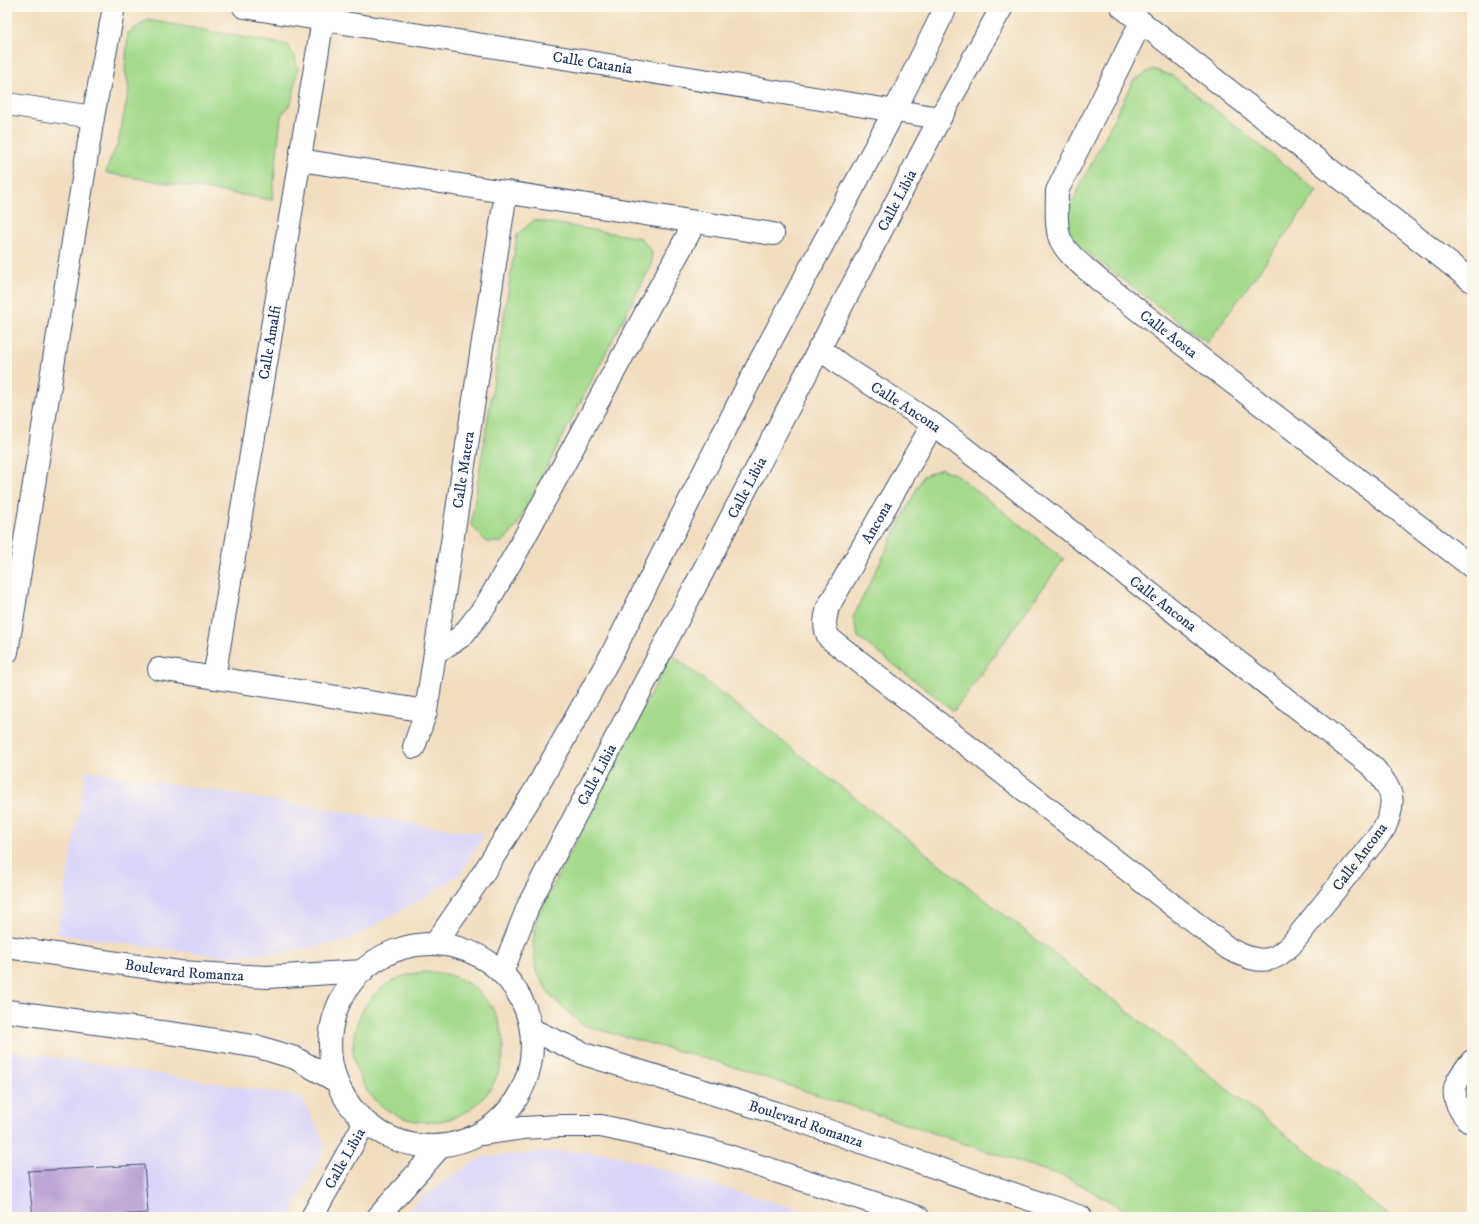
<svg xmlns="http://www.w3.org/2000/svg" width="1479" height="1224" font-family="'IM FELL DW Pica',serif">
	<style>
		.built { fill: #dbd6f7 }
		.green { fill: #a4da8b; stroke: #608474 }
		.building { fill: #bca5d5 }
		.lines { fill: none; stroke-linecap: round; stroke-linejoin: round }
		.street-casing { stroke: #3b496d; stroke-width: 24 }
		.secondary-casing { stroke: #3b496d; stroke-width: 24 }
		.street { stroke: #fff; stroke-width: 22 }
		.secondary { stroke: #fff; stroke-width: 22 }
		.labels { text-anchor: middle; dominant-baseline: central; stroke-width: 3; stroke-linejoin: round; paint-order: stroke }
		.street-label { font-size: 15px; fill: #1b2f5e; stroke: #fbf7ec }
	</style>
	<rect width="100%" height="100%" fill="#fbf7ec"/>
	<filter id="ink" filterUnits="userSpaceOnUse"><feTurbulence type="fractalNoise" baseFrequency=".025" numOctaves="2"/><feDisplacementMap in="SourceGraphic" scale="8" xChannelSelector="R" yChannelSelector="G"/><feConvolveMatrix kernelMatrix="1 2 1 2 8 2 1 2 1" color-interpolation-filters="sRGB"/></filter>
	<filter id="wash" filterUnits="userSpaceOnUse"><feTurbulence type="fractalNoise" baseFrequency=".012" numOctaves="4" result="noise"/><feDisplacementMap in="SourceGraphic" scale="16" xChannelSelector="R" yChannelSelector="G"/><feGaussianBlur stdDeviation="0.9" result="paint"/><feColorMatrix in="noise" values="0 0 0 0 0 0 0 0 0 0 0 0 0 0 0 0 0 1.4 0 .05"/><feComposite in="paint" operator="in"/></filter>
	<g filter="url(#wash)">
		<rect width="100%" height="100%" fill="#f1debf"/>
		<!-- built -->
		<g class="built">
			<path d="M86,770l356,58 43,6 -25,40 -23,16 -87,50 -63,13 -62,4 -168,-23z"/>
			<path d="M7,1049l294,48 25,48 -36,72h-283z"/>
			<path d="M556,1151l52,2 189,56 21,8h-415l17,-19 61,-41z"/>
		</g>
		<!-- green -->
		<g class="green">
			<path d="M148,20l140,25 7,12 3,12 -6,32 -11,15 -9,84 -166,-27 4,-13 8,-16 11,-55 -4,-20 3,-36z"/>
			<path d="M1152,69l21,7 144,115 -110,152 -139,-105 -4,-20 69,-137z"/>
			<path d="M534,220l107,18 11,14 -1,14 -135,261 -13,15h-17l-15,-18 46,-289z"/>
			<path d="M941,469l14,5 109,85 -110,152 -96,-74 -5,-20 70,-141z"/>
			<path d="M671,654l720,563h-253l-70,-39 -347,-115 -139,-38 -31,-29 -15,-24 -3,-29 4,-26z"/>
			<circle cx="428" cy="1047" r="75"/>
		</g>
		<g id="blocks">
			<!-- building -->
			<path class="building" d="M144,1165l4,48 -67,4h-48l-5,-46z"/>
		</g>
	</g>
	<g filter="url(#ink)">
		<use href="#blocks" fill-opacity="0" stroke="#3b496d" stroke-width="1"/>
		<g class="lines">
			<defs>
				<g id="street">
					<path id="s1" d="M244,7l696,111"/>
					<path d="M1122,7l350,274"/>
					<path id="s2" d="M1141,22l-84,169c0,13 -2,38 4,50 8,16 25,27 38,39l373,287"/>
					<path d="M7,104l86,13"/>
					<path d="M300,160l473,74"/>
					<path id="s3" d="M819,348l22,17 92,59 440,343c19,23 25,32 11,62l-94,117c-4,3 -8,7 -13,10 -15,9 -34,0 -48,-7l-400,-311c-6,-11 -4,-19 -1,-31l105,-183"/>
					<path d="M7,652l86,-535 21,-110"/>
					<path d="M435,653l27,-17 24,-31 30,-52 179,-331"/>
					<path d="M159,669l267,42"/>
					<path id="s4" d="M214,678l111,-671"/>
					<path id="s5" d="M414,747l12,-36 80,-519"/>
					<path d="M1472,1061c-5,6 -11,13 -15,21 -7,14 3,32 15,41"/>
				</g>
				<g id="secondary">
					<path d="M435,944l49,-72 53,-85 76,-135 147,-291 135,-251 51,-103"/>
					<circle cx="431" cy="1045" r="101"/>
					<path id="s6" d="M7,947l172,25 88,5 96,-6"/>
					<path id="s7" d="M502,973l27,-69 411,-786 62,-111"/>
					<path d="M7,1011l184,25 68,11 36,11 41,23"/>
					<path id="s8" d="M532,1030l55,25 192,59 302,103"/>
					<path d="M481,1134l42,-6 36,-2h42l109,24 208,67"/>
					<path id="s9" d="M312,1217l53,-95"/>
					<path d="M378,1217l63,-71"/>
				</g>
			</defs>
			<!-- street casing -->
			<use href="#street" class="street-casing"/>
			<!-- secondary casing -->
			<use href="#secondary" class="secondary-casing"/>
			<!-- street -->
			<use href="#street" class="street"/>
			<!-- secondary -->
			<use href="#secondary" class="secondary"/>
		</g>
	</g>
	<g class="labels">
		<!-- street labels -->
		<g class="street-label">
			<text stroke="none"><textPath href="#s1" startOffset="353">Calle Catania</textPath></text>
			<text stroke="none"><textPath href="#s7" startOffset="868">Calle Libia</textPath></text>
			<text stroke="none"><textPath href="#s2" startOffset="382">Calle Aosta</textPath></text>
			<text stroke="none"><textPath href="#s4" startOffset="340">Calle Amalfi</textPath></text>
			<text stroke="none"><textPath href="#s3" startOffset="105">Calle Ancona</textPath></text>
			<text stroke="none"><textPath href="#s5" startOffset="282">Calle Matera</textPath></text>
			<text stroke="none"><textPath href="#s7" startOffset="544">Calle Libia</textPath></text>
			<text stroke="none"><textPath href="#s3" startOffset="1617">Ancona</textPath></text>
			<text stroke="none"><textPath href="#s3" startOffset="429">Calle Ancona</textPath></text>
			<text stroke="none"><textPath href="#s7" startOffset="220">Calle Libia</textPath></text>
			<text transform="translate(1360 857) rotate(-53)">Calle Ancona</text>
			<text stroke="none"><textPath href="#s6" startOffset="179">Boulevard Romanza</textPath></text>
			<text stroke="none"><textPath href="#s8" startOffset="290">Boulevard Romanza</textPath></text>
			<text stroke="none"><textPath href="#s9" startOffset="67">Calle Libia</textPath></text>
		</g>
	</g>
	<!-- margin -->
	<rect width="1479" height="1224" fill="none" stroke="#fbf7ec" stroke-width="24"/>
</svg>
